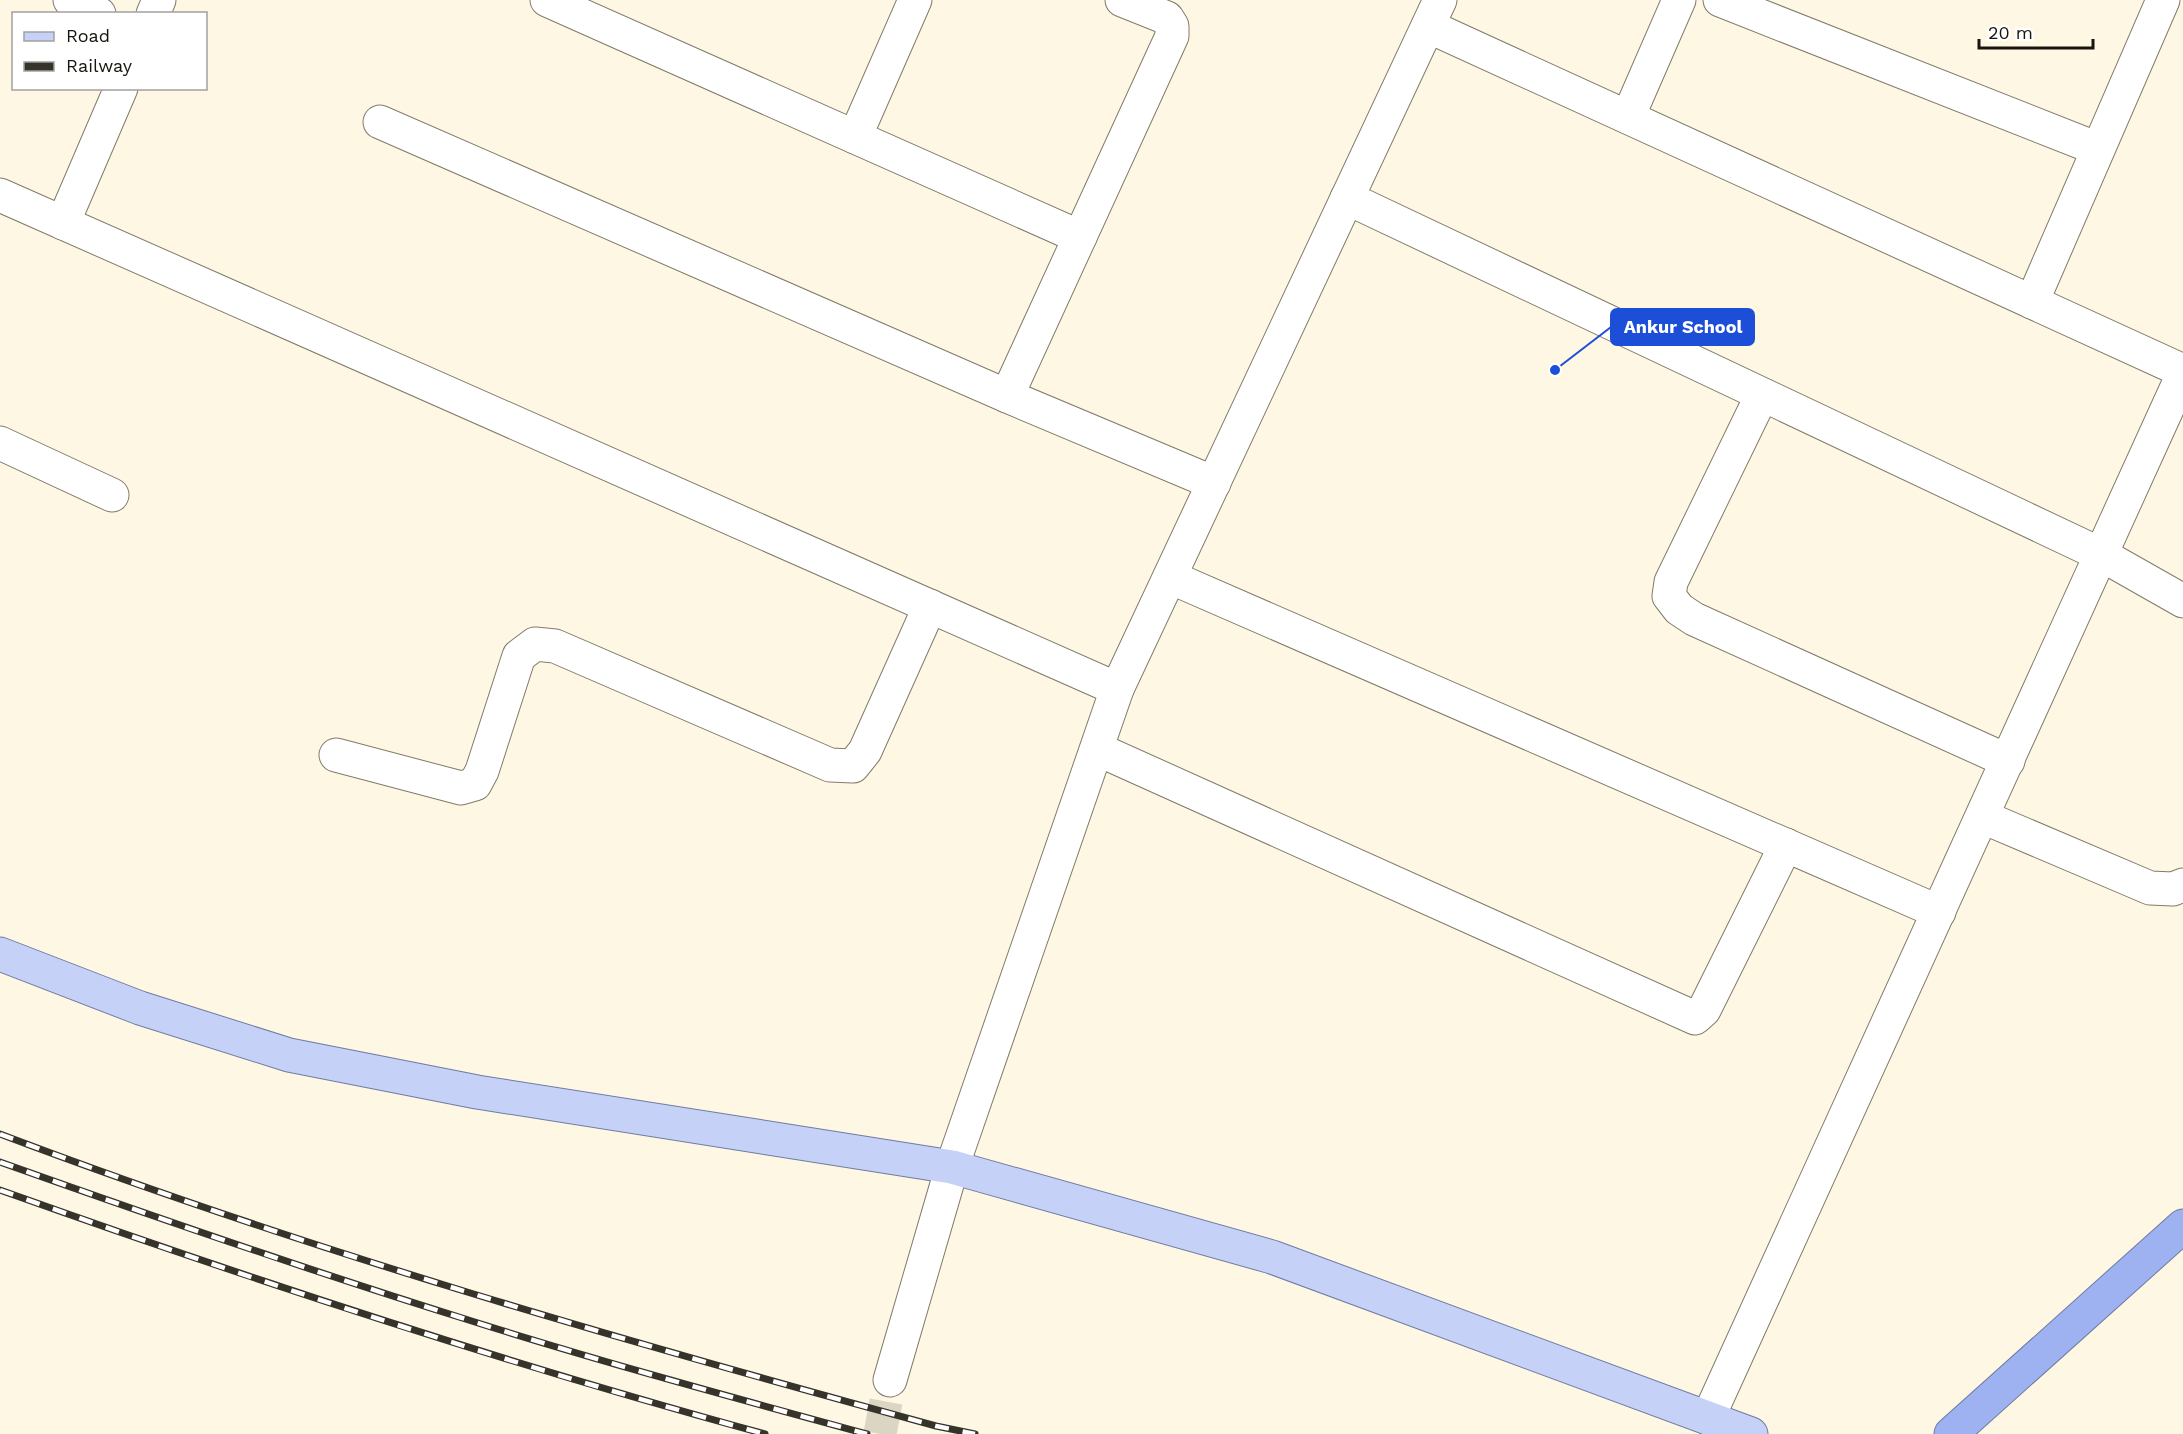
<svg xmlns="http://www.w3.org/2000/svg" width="2183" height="1434" font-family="'Work Sans',sans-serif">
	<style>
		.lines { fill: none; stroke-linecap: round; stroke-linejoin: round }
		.minor-tunnel { stroke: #dbd5c4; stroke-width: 33; stroke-dasharray: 33 16; stroke-linecap: butt }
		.minor-casing { stroke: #827b6a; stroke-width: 35 }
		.major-casing { stroke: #6f7ba2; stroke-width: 35 }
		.highway-casing { stroke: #6f7ba2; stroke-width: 35 }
		.minor { stroke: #fff; stroke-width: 33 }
		.major { stroke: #c5d1f7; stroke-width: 33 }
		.highway { stroke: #9eb2f2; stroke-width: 33 }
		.rail-casing { stroke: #36332b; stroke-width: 7 }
		.rail { stroke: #fff; stroke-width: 4.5; stroke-dasharray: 14; stroke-linecap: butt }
		.leader { fill: none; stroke: #1d4ed8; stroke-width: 2 }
		.callout-dot { fill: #1d4ed8; stroke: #fff; stroke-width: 2 }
		.callout { fill: #1d4ed8; stroke: #1d4ed8; stroke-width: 2 }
		.callout-label { font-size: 18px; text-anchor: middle; font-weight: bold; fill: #fff }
	</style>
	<rect width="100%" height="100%" fill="#fef7e4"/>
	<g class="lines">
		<!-- minor-tunnel -->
		<path class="minor-tunnel" d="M880,1434l10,-54"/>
		<defs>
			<g id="minor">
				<path d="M70,0l29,14"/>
				<path d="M547,0l533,237"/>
				<path d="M1720,0l378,149"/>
				<path d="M153,14l6,-14"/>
				<path d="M1428,26l755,345"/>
				<path d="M1628,117l51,-117"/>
				<path d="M380,122l627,274 207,87"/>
				<path d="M855,137l60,-137"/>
				<path d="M0,195l1117,494"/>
				<path d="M1347,198l755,357 81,46"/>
				<path d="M63,223l58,-135"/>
				<path d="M2032,302l131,-302"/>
				<path d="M1762,395l-91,187 -2,14 10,13 15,10 314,142"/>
				<path d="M1007,396l165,-360v-10l-5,-8 -45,-18"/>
				<path d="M0,443l112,52"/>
				<path d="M1170,577l769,335"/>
				<path d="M1097,749l598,269 9,-8 82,-165"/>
				<path d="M336,755l125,33 14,-4 7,-13 37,-115 16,-12 20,2 275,119 23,1 12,-15 65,-145"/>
				<path d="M1983,817l167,71 23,1 10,-4"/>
				<path d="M890,1380l62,-213 165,-478 323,-689"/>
				<path d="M1708,1418l475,-1044"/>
			</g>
			<path id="major" d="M0,954l140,54 149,47 188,37 475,75 320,90 479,177"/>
			<path id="highway" d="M1951,1434l232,-208"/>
		</defs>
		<!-- minor casing -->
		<use href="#minor" class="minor-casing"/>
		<!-- major casing -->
		<use href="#major" class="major-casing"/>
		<!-- highway casing -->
		<use href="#highway" class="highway-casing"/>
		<!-- minor -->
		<use href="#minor" class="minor"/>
		<!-- major -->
		<use href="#major" class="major"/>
		<!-- highway -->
		<use href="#highway" class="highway"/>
		<defs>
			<g id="rail">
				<path d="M0,1134c306,116 621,206 936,292l39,8"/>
				<path d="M0,1162c152,54 305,107 459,155 135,43 272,80 408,117"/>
				<path d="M0,1190c253,90 507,174 765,244"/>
			</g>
		</defs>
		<!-- rail casing -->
		<use href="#rail" class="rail-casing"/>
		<!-- rail -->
		<use href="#rail" class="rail"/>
	</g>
	<!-- callouts -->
	<path class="leader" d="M1555 370L1611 327"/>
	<circle class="callout-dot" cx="1555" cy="370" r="6"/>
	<rect class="callout" x="1611" y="309" width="143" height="36" rx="6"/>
	<g class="callout-label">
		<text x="1683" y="333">Ankur School</text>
	</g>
	<!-- legend -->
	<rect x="12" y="12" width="195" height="78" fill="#ffffff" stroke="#a2a19f" stroke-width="1.5"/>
	<rect x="24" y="32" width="30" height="9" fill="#c5d1f7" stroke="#a2a19f" stroke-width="1.5"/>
	<text x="66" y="42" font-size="18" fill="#17150e">Road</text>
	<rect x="24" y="62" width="30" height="9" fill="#36332b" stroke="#a2a19f" stroke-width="1.5"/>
	<text x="66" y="72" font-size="18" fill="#17150e">Railway</text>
	<!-- scale -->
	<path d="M1979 39v9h114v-9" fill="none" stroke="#17150e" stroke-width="3"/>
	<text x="1988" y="39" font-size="18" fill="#17150e" stroke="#ffffff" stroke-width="4.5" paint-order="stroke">20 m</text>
</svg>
